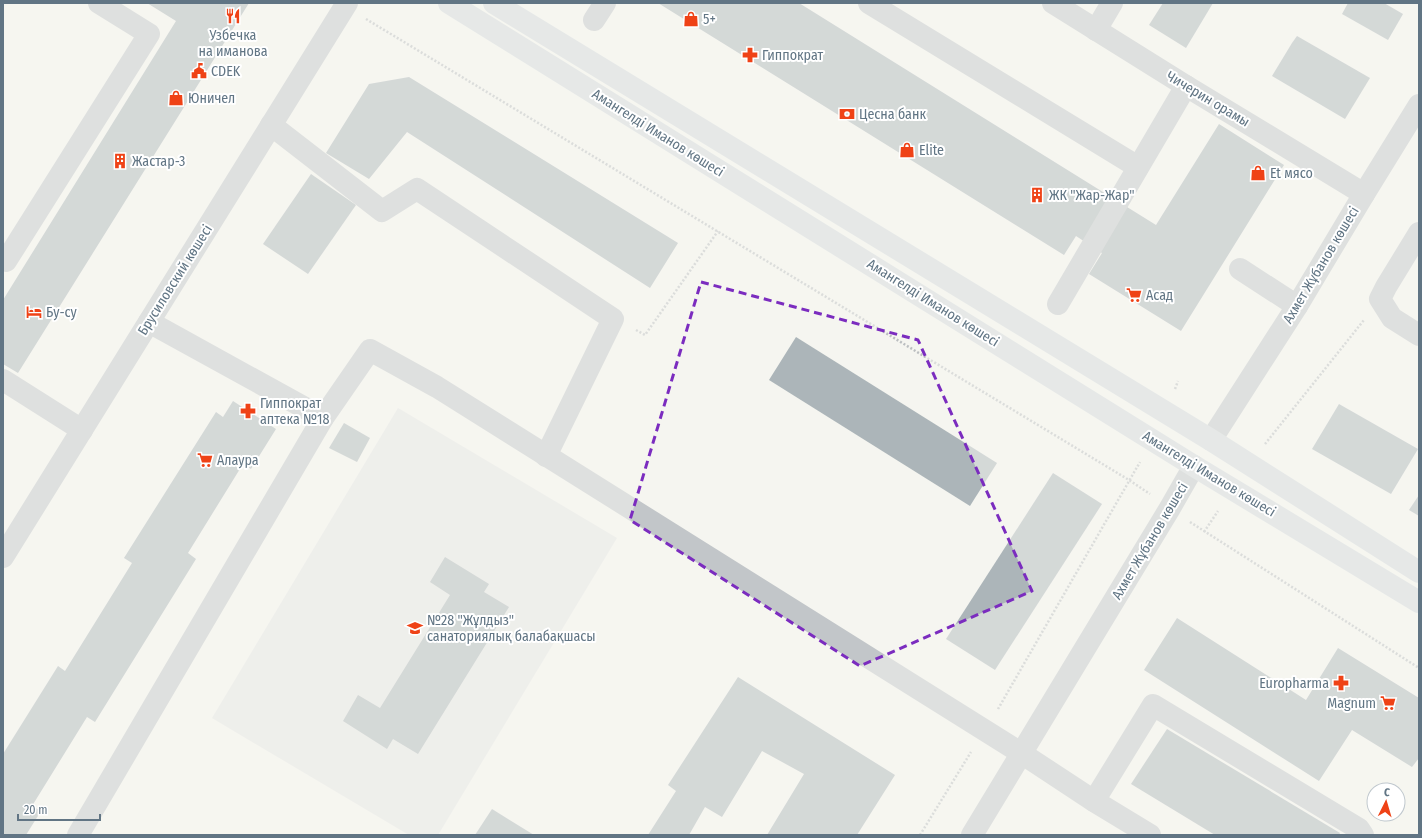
<svg xmlns="http://www.w3.org/2000/svg" width="1422" height="838" font-family="'Fira Sans Condensed',sans-serif">
	<style>
		.built { fill: #e5e6e4 }
		.building { fill: #acb5b9 }
		.lines { fill: none; stroke-linecap: round; stroke-linejoin: round }
		.path { stroke: #bbbec0; stroke-width: 2.5; stroke-dasharray: 2 2; stroke-linecap: butt }
		.minor { stroke: #c2c6c9; stroke-width: 22 }
		.major { stroke: #d2d8dc; stroke-width: 22 }
		.marked { fill: none; stroke: #7b2cbf; stroke-width: 3; stroke-dasharray: 8 5; stroke-linejoin: round }
		.labels { text-anchor: middle; dominant-baseline: central; stroke-width: 4; stroke-linejoin: round; paint-order: stroke }
		.poi-label { font-size: 14px; fill: #617584; stroke: #fff; text-anchor: start }
		.street-label { font-size: 14px; fill: #617584; stroke: #fff }
	</style>
	<rect width="100%" height="100%" fill="#f5f5f0"/>
	<!-- built -->
	<path class="built" d="M398,408l219,130 -179,297h-29l-197,-117z"/>
	<!-- building -->
	<g class="building">
		<path d="M147,3h102l-231,370 -15,-9v-64l173,-279z"/>
		<path d="M658,3h141l357,222 63,-101 65,41 -103,166 -92,-57 13,-21 -26,-17 -12,19z"/>
		<path d="M1163,3h50l-27,45 -37,-23z"/>
		<path d="M1348,3h36l19,11 -15,26 -46,-26z"/>
		<path d="M1297,36l73,42 -25,41 -73,-43 20,-33z"/>
		<path d="M409,77l269,166 -28,45 -243,-156 -38,47 -43,-26 43,-69z"/>
		<path d="M311,174l45,31 -48,69 -45,-30z"/>
		<path d="M796,337l201,126 -27,43 -201,-126z"/>
		<path d="M233,401l43,28 -25,40 -8,-5 -55,89 8,6 -101,163 -8,-5 -55,89 9,5 -15,24h-23v-81l55,-88 7,5 67,-108 -8,-5 92,-146 7,5z"/>
		<path d="M1339,404l79,45 -27,45 -79,-45z"/>
		<path d="M344,423l26,15 -13,24 -28,-14z"/>
		<path d="M1053,473l49,31 -107,166 -49,-31z"/>
		<path d="M1419,495v21l-10,-6z"/>
		<path d="M445,557l44,27 -5,8 25,15 -91,147 -25,-15 -6,10 -44,-28 15,-26 22,13 70,-113 -20,-13z"/>
		<path d="M1177,618l129,82 32,-52 81,50v60l-7,9 -60,-37 -33,51 -175,-111z"/>
		<path d="M738,677l157,98 -38,60h-90l37,-61 -42,-23 -40,66 -17,-10 -16,28h-41l28,-44 -8,-6z"/>
		<path d="M1167,729l173,104 -1,2h-124l-84,-51z"/>
		<path d="M492,809l42,26h-59z"/>
	</g>
	<g class="lines">
		<!-- path -->
		<g class="path">
			<path d="M366,19l763,461 21,14"/>
			<path d="M636,330l9,5 73,-104"/>
			<path d="M1175,389l3,-8"/>
			<path d="M1265,444l99,-124"/>
			<path d="M1190,522l229,146"/>
			<path d="M1204,532l14,-21"/>
			<path d="M998,709l142,-247"/>
			<path d="M920,835l51,-83"/>
		</g>
		<!-- minor -->
		<g class="minor">
			<path d="M869,3l269,164"/>
			<path d="M1053,3l133,83 178,108"/>
			<path d="M594,20l11,-17"/>
			<path d="M1096,30l16,-27"/>
			<path d="M271,125l111,86 35,-22 196,130 -67,137"/>
			<path d="M1419,233l-33,54 -6,12 12,19 27,17"/>
			<path d="M3,259l3,2 143,-227 -50,-31"/>
			<path d="M1240,269l57,37"/>
			<path d="M1058,304l128,-218"/>
			<path d="M3,380l79,50"/>
			<path d="M323,418l47,-68 67,37 584,366 73,48 56,34"/>
			<path d="M1211,440l86,-134 67,-112 55,-89"/>
			<path d="M3,557l344,-554"/>
			<path d="M1094,801l59,-96 206,124 4,6"/>
			<path d="M78,835l245,-417 -174,-96"/>
			<path d="M972,835l198,-327 24,-42"/>
		</g>
		<!-- major -->
		<g class="major">
			<path d="M449,3l745,463 225,136"/>
			<path d="M494,3l717,437 208,132"/>
		</g>
	</g>
	<!-- marked area -->
	<path d="M0 0H1422V838H0ZM701,282l217,58 114,251 -172,75 -230,-146z" fill="#f5f5f0" fill-opacity=".55" fill-rule="evenodd"/>
	<path class="marked" d="M701,282l217,58 114,251 -172,75 -230,-146z"/>
	<!-- icons -->
	<defs>
		<symbol id="restaurant-bare" viewBox="-9 -9 18 18"><path d="M-5-6h1v4h1v-4h1v4h1v-4h1v5L-1.5 .5V6h-2V.5L-5-1ZM5-6V6H3V1.5H1.5Q1.5-4 5-6Z" fill="#ef4216" stroke="#fff" stroke-width="2.5" paint-order="stroke"/></symbol>
		<symbol id="shop-bare" viewBox="-9 -9 18 18"><path d="M-5-2.5h2.3a2.7 3.5 0 0 1 5.4 0H5L5.5 6h-11ZM-1.5-2.5h3a1.5 2.3 0 0 0-3 0Z" fill="#ef4216" stroke="#fff" stroke-width="2.5" paint-order="stroke"/></symbol>
		<symbol id="pharmacy-bare" viewBox="-9 -9 18 18"><path d="M-2-6h4v4h4v4h-4v4h-4v-4h-4v-4h4Z" fill="#ef4216" stroke="#fff" stroke-width="2.5" paint-order="stroke"/></symbol>
		<symbol id="civic-bare" viewBox="-9 -9 18 18"><path d="M-.6-6.5H3V-4.5H.6V-3L4-1V1h2V6H-6V1h2V-1L-.6-3ZM-1.2 2.5V6h2.4V2.5Z" fill="#ef4216" stroke="#fff" stroke-width="2.5" paint-order="stroke"/></symbol>
		<symbol id="bank-bare" viewBox="-9 -9 18 18"><path d="M-6-4H6V4H-6ZM0-2.3a2.3 2.3 0 1 0 0 4.6a2.3 2.3 0 1 0 0-4.6Z" fill="#ef4216" stroke="#fff" stroke-width="2.5" paint-order="stroke"/></symbol>
		<symbol id="building-bare" viewBox="-9 -9 18 18"><path d="M-4-6H4V6H1V3H-1V6H-4ZM-2.5-4.3h1.7v1.8h-1.7ZM.8-4.3h1.7v1.8H.8ZM-2.5-1h1.7V.8h-1.7ZM.8-1h1.7V.8H.8Z" fill="#ef4216" stroke="#fff" stroke-width="2.5" paint-order="stroke"/></symbol>
		<symbol id="supermarket-bare" viewBox="-9 -9 18 18"><path d="M-6-5.5h2.5l.6 2H6L4.5 2H-2.5L-4.4-4H-6ZM-1.5 3.2a1.3 1.3 0 1 0 .1 0ZM3 3.2a1.3 1.3 0 1 0 .1 0Z" fill="#ef4216" stroke="#fff" stroke-width="2.5" paint-order="stroke"/></symbol>
		<symbol id="hotel-bare" viewBox="-9 -9 18 18"><path d="M-6-4.5h1.5V1H6V5H4.5V3h-9V5H-6ZM-4 0a1.8 1.8 0 1 1 3.6 0ZM.5 0V-2.5h3Q6-2.5 6 0Z" fill="#ef4216" stroke="#fff" stroke-width="2.5" paint-order="stroke"/></symbol>
		<symbol id="school-bare" viewBox="-9 -9 18 18"><path d="M0-5L7-2L0 1L-7-2ZM-4 1L0 2.5L4 1V4Q0 6-4 4Z" fill="#ef4216" stroke="#fff" stroke-width="2.5" paint-order="stroke"/></symbol>
	</defs>
	<g fill-rule="evenodd">
		<use href="#restaurant-bare" x="222" y="5" width="22" height="22"/>
		<use href="#shop-bare" x="680" y="8" width="22" height="22"/>
		<use href="#pharmacy-bare" x="739" y="44" width="22" height="22"/>
		<use href="#civic-bare" x="188" y="60" width="22" height="22"/>
		<use href="#shop-bare" x="165" y="87" width="22" height="22"/>
		<use href="#bank-bare" x="836" y="103" width="22" height="22"/>
		<use href="#shop-bare" x="896" y="139" width="22" height="22"/>
		<use href="#building-bare" x="109" y="150" width="22" height="22"/>
		<use href="#shop-bare" x="1247" y="162" width="22" height="22"/>
		<use href="#building-bare" x="1026" y="184" width="22" height="22"/>
		<use href="#supermarket-bare" x="1123" y="284" width="22" height="22"/>
		<use href="#hotel-bare" x="23" y="301" width="22" height="22"/>
		<use href="#pharmacy-bare" x="237" y="400" width="22" height="22"/>
		<use href="#supermarket-bare" x="194" y="449" width="22" height="22"/>
		<use href="#school-bare" x="404" y="617" width="22" height="22"/>
		<use href="#pharmacy-bare" x="1330" y="672" width="22" height="22"/>
		<use href="#supermarket-bare" x="1377" y="692" width="22" height="22"/>
	</g>
	<g class="labels">
		<!-- poi labels -->
		<g class="poi-label">
			<text x="703" y="19">5+</text>
			<text x="233" y="35" text-anchor="middle">Узбечка<tspan x="233" dy="16">на иманова</tspan></text>
			<text x="762" y="55">Гиппократ</text>
			<text x="211" y="71">CDEK</text>
			<text x="188" y="98">Юничел</text>
			<text x="859" y="114">Цесна банк</text>
			<text x="919" y="150">Elite</text>
			<text x="132" y="161">Жастар-3</text>
			<text x="1270" y="173">Et мясо</text>
			<text x="1049" y="195">ЖК "Жар-Жар"</text>
			<text x="1146" y="295">Асад</text>
			<text x="46" y="312">Бу-су</text>
			<text x="260" y="403">Гиппократ<tspan x="260" dy="16">аптека №18</tspan></text>
			<text x="217" y="460">Алаура</text>
			<text x="427" y="620">№28 "Жұлдыз"<tspan x="427" dy="16">санаториялық балабақшасы</tspan></text>
			<text x="1329" y="683" text-anchor="end">Europharma</text>
			<text x="1376" y="703" text-anchor="end">Magnum</text>
		</g>
		<!-- street labels -->
		<g class="street-label">
			<text transform="translate(1208 99) rotate(31)">Чичерин орамы</text>
			<text transform="translate(658 133) rotate(32)">Амангелді Иманов көшесі</text>
			<text transform="translate(1321 265) rotate(-59)">Ахмет Жұбанов көшесі</text>
			<text transform="translate(175 280) rotate(-58)">Брусиловский көшесі</text>
			<text transform="translate(933 303) rotate(32)">Амангелді Иманов көшесі</text>
			<text transform="translate(1209 474) rotate(31)">Амангелді Иманов көшесі</text>
			<text transform="translate(1150 541) rotate(-59)">Ахмет Жұбанов көшесі</text>
		</g>
	</g>
	<!-- border -->
	<rect width="1422" height="838" fill="none" stroke="#617584" stroke-width="8"/>
	<!-- north arrow -->
	<g transform="translate(1386 802) rotate(5)"><circle r="19" fill="#ffffff" stroke="#c0c8ce"/>
	<path d="M0-3L7 15L0 10L-7 15Z" fill="#ef4216"/>
	<text y="-6" font-size="11" font-weight="bold" text-anchor="middle" fill="#617584">С</text>
	</g>
	<!-- scale -->
	<path d="M18 814v6h82v-6" fill="none" stroke="#617584" stroke-width="2"/>
	<text x="24" y="814" font-size="12" fill="#617584" stroke="#ffffff" stroke-width="3" paint-order="stroke">20 m</text>
</svg>
